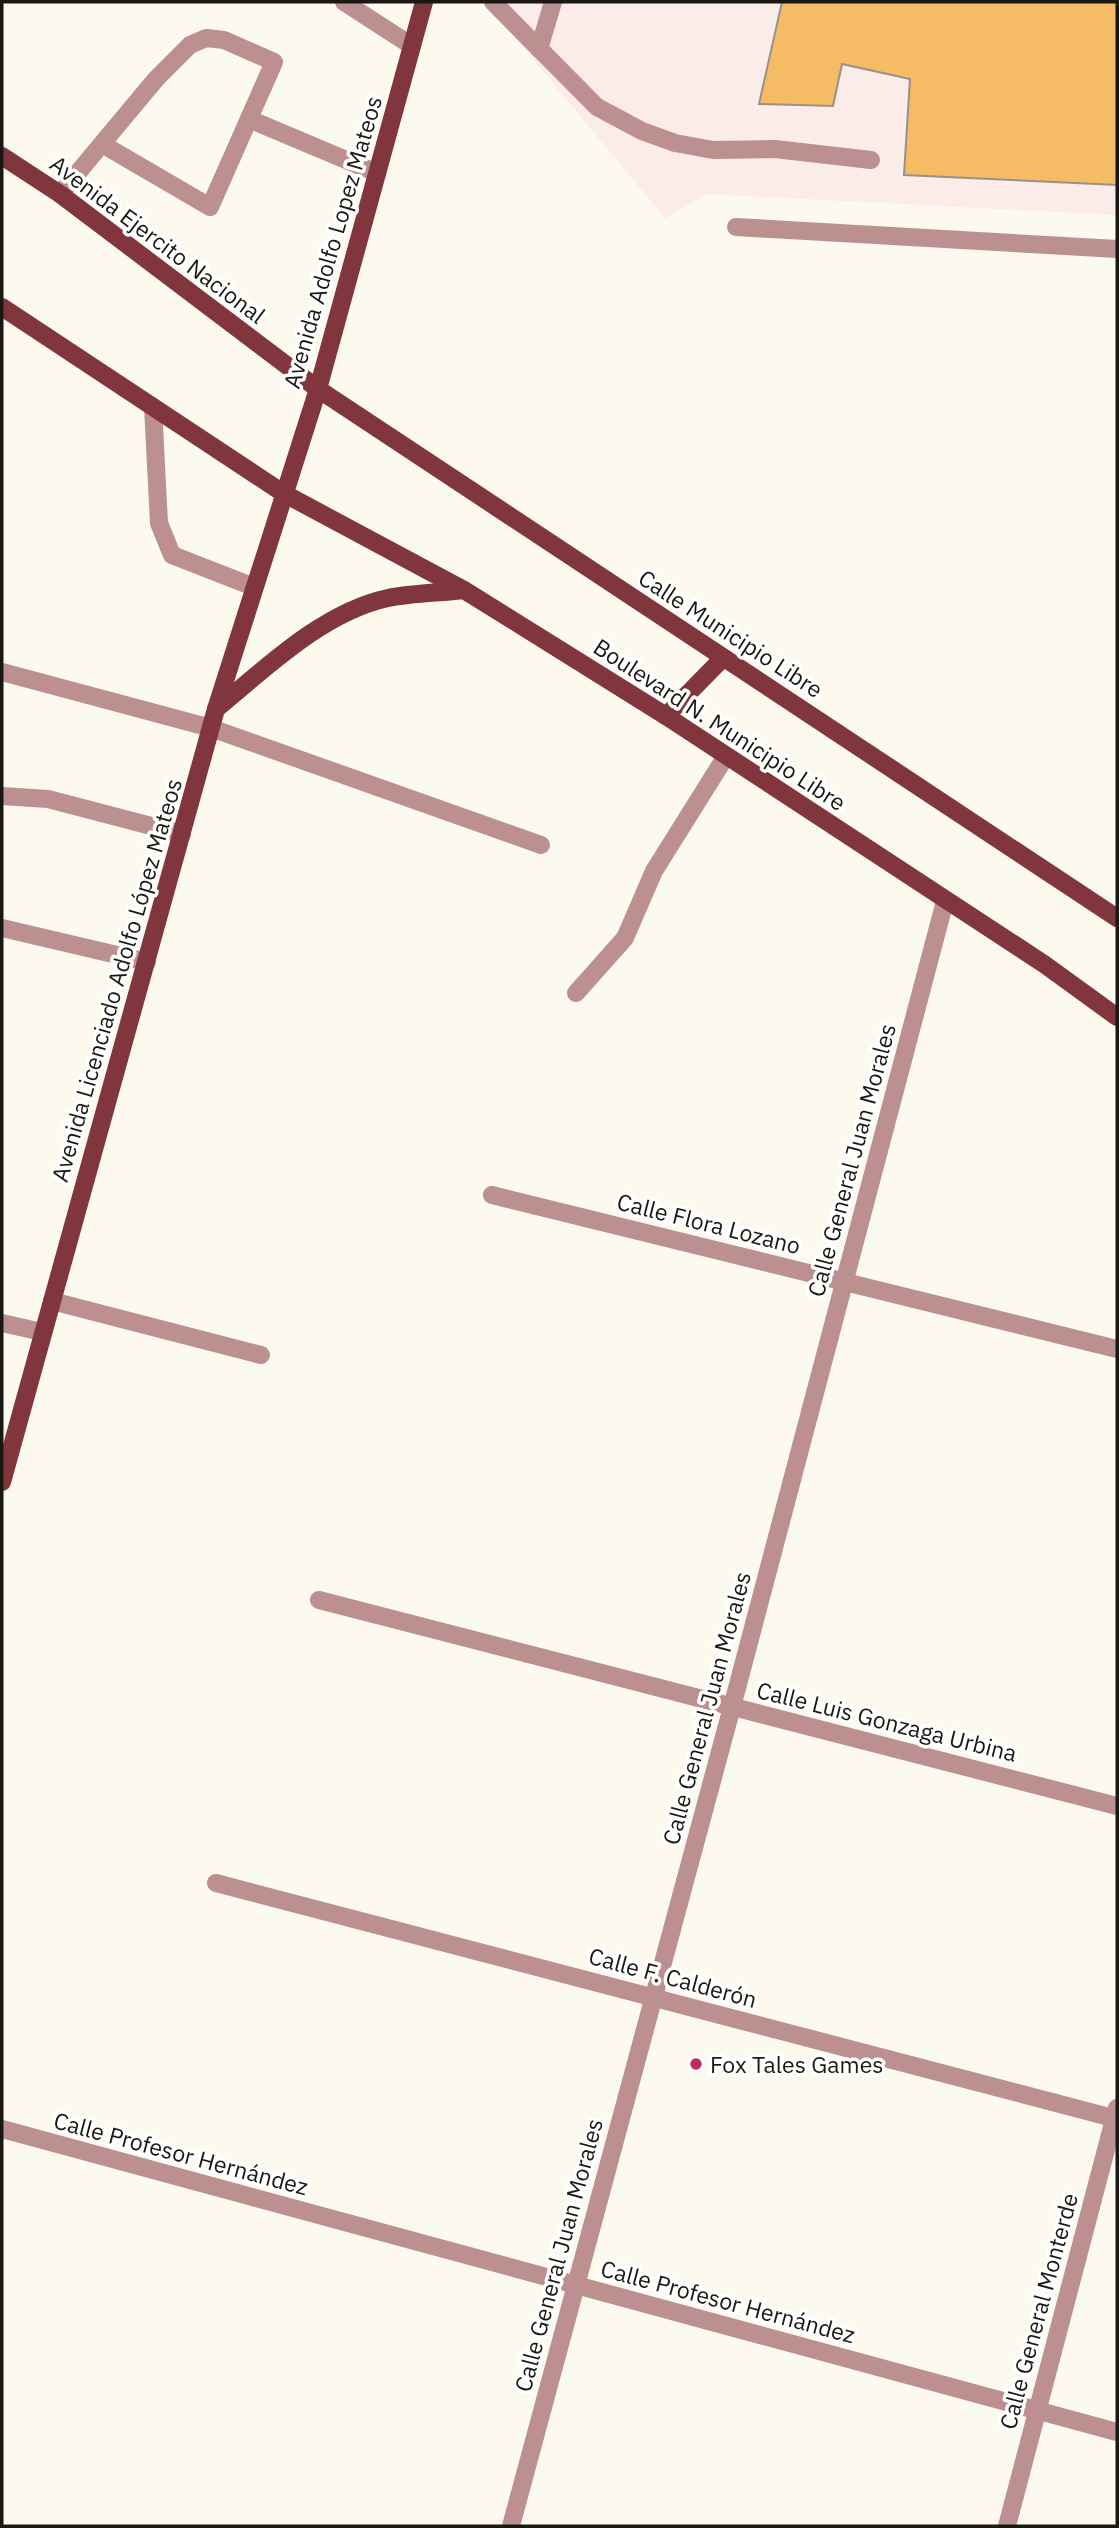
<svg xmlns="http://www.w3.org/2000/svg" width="1119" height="2528" font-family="'IBM Plex Sans',sans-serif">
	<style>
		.commercial { fill: #fbebe9 }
		.building { fill: #f5bc65; stroke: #979189; stroke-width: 2 }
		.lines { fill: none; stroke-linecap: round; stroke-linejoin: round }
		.service { stroke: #bc8f90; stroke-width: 18 }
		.minor { stroke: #bc8f90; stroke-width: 18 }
		.primary { stroke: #81353c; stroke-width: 18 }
		.poi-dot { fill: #ba2d60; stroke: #fff; stroke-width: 2.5 }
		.labels { text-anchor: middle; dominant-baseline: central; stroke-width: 7; stroke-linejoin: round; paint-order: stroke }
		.street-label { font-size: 23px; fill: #191815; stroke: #fff }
		.poi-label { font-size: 23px; fill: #191815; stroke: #fff; text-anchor: start }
	</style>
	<rect width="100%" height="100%" fill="#fcf9ef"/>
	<!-- commercial -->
	<path class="commercial" d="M508,2h609v213l-410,-21 -42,24 -163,-196z"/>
	<!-- building -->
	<path class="building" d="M782,2h335v183l-213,-10 6,-96 -68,-15 -9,42 -74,-2z"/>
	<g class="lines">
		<!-- service -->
		<g class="service">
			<path d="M493,2l104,105 45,24 33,12 38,7 62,-1 96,11"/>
			<path d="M539,49l14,-47"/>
			<path d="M249,119l128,54"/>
			<path d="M60,194l96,-115 34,-34 16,-7 18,2 50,22 -64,145 -108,-63"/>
			<path d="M736,227l381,22"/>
			<path d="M153,407l6,116 13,32 82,32"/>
			<path d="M2,672l209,56 330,117"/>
			<path d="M2,796l46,3 134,35"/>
			<path d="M576,993l49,-55 29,-67 72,-115"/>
			<path d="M52,1301l209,54"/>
		</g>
		<!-- minor -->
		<g class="minor">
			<path d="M344,2l68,44"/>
			<path d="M2,928l145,34"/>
			<path d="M492,1195l625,154"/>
			<path d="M2,1323l40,9"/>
			<path d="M319,1600l798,206"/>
			<path d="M216,1883l901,236"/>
			<path d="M2,2129l1115,303"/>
			<path d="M511,2526l221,-819 213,-806"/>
			<path d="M1007,2526l110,-418"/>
		</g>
		<!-- primary -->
		<g class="primary">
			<path d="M2,156l58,38 258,195 799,529"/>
			<path d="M2,307l281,186 181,97 202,126 378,248 73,53"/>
			<path d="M216,709c50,-41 107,-97 172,-111 25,-5 51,-5 76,-8"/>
			<path d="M666,716l57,-58"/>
			<path d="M2,1482l214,-773 102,-320 106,-387"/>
		</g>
	</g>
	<!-- markers -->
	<circle class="poi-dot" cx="696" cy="2064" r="7"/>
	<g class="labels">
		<!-- street labels -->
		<g class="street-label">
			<text transform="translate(158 239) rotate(37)">Avenida Ejercito Nacional</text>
			<text transform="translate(332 242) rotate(-74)">Avenida Adolfo Lopez Mateos</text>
			<text transform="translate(731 633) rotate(33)">Calle Municipio Libre</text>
			<text transform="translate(720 724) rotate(33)">Boulevard N. Municipio Libre</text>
			<text transform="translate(116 980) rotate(-74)">Avenida Licenciado Adolfo López Mateos</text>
			<text transform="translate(851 1160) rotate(-75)">Calle General Juan Morales</text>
			<text transform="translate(709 1223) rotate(14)">Calle Flora Lozano</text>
			<text transform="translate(706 1708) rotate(-75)">Calle General Juan Morales</text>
			<text transform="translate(887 1721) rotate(14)">Calle Luis Gonzaga Urbina</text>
			<text transform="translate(673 1977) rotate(15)">Calle F. Calderón</text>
			<text transform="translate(181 2153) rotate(15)">Calle Profesor Hernández</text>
			<text transform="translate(558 2255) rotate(-75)">Calle General Juan Morales</text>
			<text transform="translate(728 2301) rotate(15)">Calle Profesor Hernández</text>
			<text transform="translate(1038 2311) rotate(-75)">Calle General Monterde</text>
		</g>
		<!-- poi labels -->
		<g class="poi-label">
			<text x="710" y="2064">Fox Tales Games</text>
		</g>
	</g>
	<!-- border -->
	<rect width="1119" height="2528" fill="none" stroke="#191815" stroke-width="7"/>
</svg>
